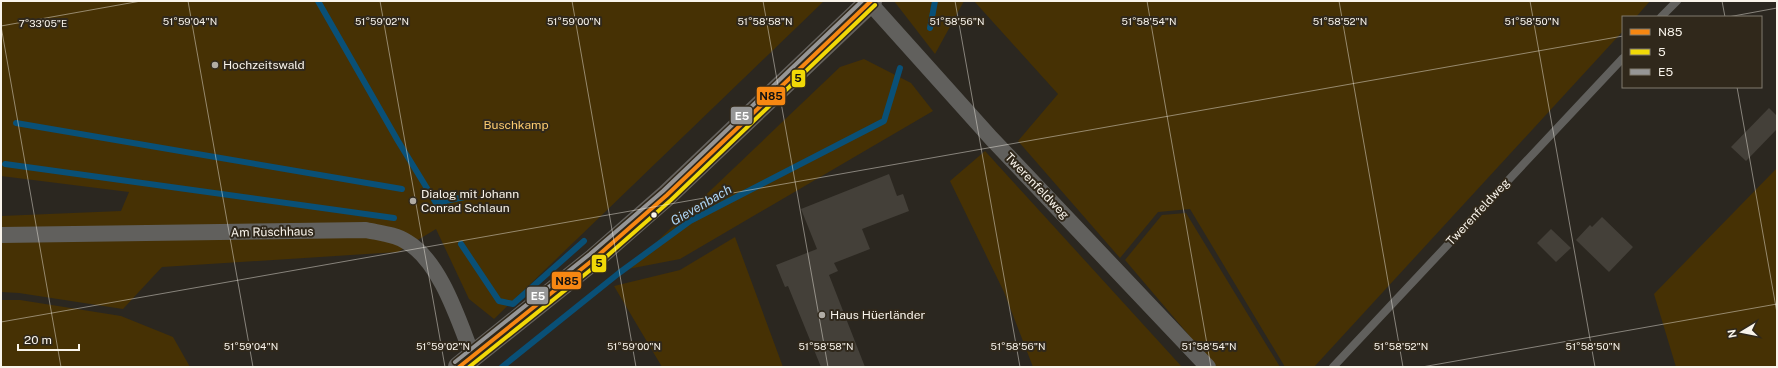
<svg xmlns="http://www.w3.org/2000/svg" width="1778" height="368" font-family="'Public Sans',sans-serif">
	<style>
		.green { fill: #463104 }
		.lines { fill: none; stroke-linecap: round; stroke-linejoin: round }
		.stream { stroke: #095077; stroke-width: 6 }
		.building { fill: #444039 }
		.lane { stroke: #61605d; stroke-width: 8 }
		.street { stroke: #61605d; stroke-width: 16 }
		.secondary { stroke: #65625e; stroke-width: 22 }
		.bus-1-casing { stroke: #30281b; stroke-width: 7 }
		.bus-2-casing { stroke: #30281b; stroke-width: 7 }
		.bus-3-casing { stroke: #30281b; stroke-width: 7 }
		.bus-1 { stroke: #f68712; stroke-width: 4 }
		.bus-2 { stroke: #f1d907; stroke-width: 4 }
		.bus-3 { stroke: #969696; stroke-width: 4 }
		.ticks { fill: none; stroke: #f9f4eb; stroke-width: 1; stroke-opacity: 0.45 }
		.poi-dot { fill: #b1aca4; stroke: #30281b; stroke-width: 1.5 }
		.bus-dot { fill: #f9f4eb; stroke: #30281b; stroke-width: 1.5 }
		.labels { text-anchor: middle; dominant-baseline: central; stroke-width: 4; stroke-linejoin: round; paint-order: stroke }
		.poi-label { font-size: 12px; fill: #f9f4eb; stroke: #30281b; text-anchor: start }
		.park-label { font-size: 12px; fill: #fbca6f; stroke: #30281b }
		.street-label { font-size: 12px; fill: #f9f4eb; stroke: #30281b }
		.water-label { font-size: 13px; font-style: italic; fill: #acd4f4; stroke: #30281b }
		.ticks-label { font-size: 10px; text-anchor: middle; fill: #f9f4eb; stroke: #30281b; stroke-width: 4; stroke-linejoin: round; paint-order: stroke }
		.line-badge { stroke: #30281b; stroke-width: 1.5 }
		.badge-label { font-size: 11px; text-anchor: middle; font-weight: bold; fill: #fff }
		.pale-badge-label { font-size: 11px; text-anchor: middle; font-weight: bold; fill: #111 }
	</style>
	<rect width="100%" height="100%" fill="#2b2720"/>
	<!-- green -->
	<g class="green">
		<path d="M1,1h823l-330,318 -25,-20 -33,-70 -38,23 -236,15 -39,42 -104,-16 -18,-1v-76l120,-5 8,-19 -128,-16z"/>
		<path d="M894,1h70l-29,53z"/>
		<path d="M974,1h676l-14,16h-13v14l-309,336h-29l-95,-158 -32,3 -38,46 -102,-117 40,-47z"/>
		<path d="M864,59l47,24 22,28 -253,148 -52,10 212,-202z"/>
		<path d="M985,151l197,216h-149l-29,-75 -54,-111z"/>
		<path d="M1777,168v199h-101l-22,-73z"/>
		<path d="M1186,213l94,154h-64l-91,-107 37,-45z"/>
		<path d="M735,237l48,130h-121l-48,-81 66,-16z"/>
		<path d="M1,300h19l101,16 52,21 17,30h-189z"/>
	</g>
	<g class="lines">
		<!-- stream -->
		<g class="stream">
			<path d="M318,1l80,140 38,62 38,-8"/>
			<path d="M930,28l5,-27"/>
			<path d="M16,123l386,66"/>
			<path d="M5,164l389,54"/>
			<path d="M461,244l38,57 14,3 71,-63"/>
			<path d="M502,367l117,-94 71,-52 194,-100 16,-53"/>
		</g>
	</g>
	<!-- building -->
	<g class="building">
		<path d="M1769,108l8,8v13l-31,32 -15,-14z"/>
		<path d="M889,174l8,22 6,-2 6,17 -47,18 8,20 -36,14 4,8 -9,4 36,92h-44l-33,-81 -3,1 -9,-22 41,-16 -16,-40z"/>
		<path d="M1602,217l31,30 -24,25 -33,-32 14,-15 2,2z"/>
		<path d="M1551,229l20,19 -15,14 -19,-19z"/>
	</g>
	<g class="lines">
		<!-- lane -->
		<g class="lane">
			<path d="M1661,17l16,-16"/>
			<path d="M1333,367l290,-309"/>
		</g>
		<!-- street -->
		<g class="street">
			<path d="M868,1l123,137 217,229"/>
			<path d="M1,235l365,-5c13,3 29,4 41,12 34,20 52,80 66,115"/>
		</g>
		<!-- secondary -->
		<path class="secondary" d="M459,367l135,-108 73,-64 204,-194"/>
		<defs>
			<path id="bus-1" d="M459,367l135,-108 73,-64 204,-194"/>
			<path id="bus-2" d="M469,367l129,-103 73,-64 204,-195"/>
			<path id="bus-3" d="M455,362l135,-108 73,-63 199,-190"/>
		</defs>
		<!-- bus-1 casing -->
		<use href="#bus-1" class="bus-1-casing"/>
		<!-- bus-2 casing -->
		<use href="#bus-2" class="bus-2-casing"/>
		<!-- bus-3 casing -->
		<use href="#bus-3" class="bus-3-casing"/>
		<!-- bus-1 -->
		<use href="#bus-1" class="bus-1"/>
		<!-- bus-2 -->
		<use href="#bus-2" class="bus-2"/>
		<!-- bus-3 -->
		<use href="#bus-3" class="bus-3"/>
	</g>
	<!-- ticks -->
	<path class="ticks" d="M188,1l65,366M380,1l65,366M572,1l64,366M763,1l65,366M955,1l65,366M1147,1l64,366M1339,1l64,366M1530,1l65,366M1722,1l3,16M1728,17l49,-9M1,26l140,-25M1,26l60,341M1737,87l40,226M1,322l1622,-286M1422,367l355,-63"/>
	<!-- markers -->
	<g class="poi-dot">
		<circle cx="215" cy="65" r="4"/>
		<circle cx="413" cy="201" r="4"/>
		<circle cx="822" cy="315" r="4"/>
	</g>
	<circle class="bus-dot" cx="654" cy="215" r="3.5"/>
	<g class="labels">
		<!-- poi labels -->
		<g class="poi-label">
			<text x="223" y="65">Hochzeitswald</text>
			<text x="421" y="194">Dialog mit Johann<tspan x="421" dy="14">Conrad Schlaun</tspan></text>
			<text x="830" y="315">Haus Hüerländer</text>
		</g>
		<!-- park labels -->
		<g class="park-label">
			<text x="516" y="125">Buschkamp</text>
		</g>
		<!-- street labels -->
		<g class="street-label">
			<text transform="translate(1037 186) rotate(46)">Twerenfeldweg</text>
			<text transform="translate(1478 212) rotate(-47)">Twerenfeldweg</text>
			<text transform="translate(272 232) rotate(-1)">Am Rüschhaus</text>
		</g>
		<!-- water labels -->
		<g class="water-label">
			<text transform="translate(701 205) rotate(-30)">Gievenbach</text>
		</g>
	</g>
	<g class="ticks-label">
		<text x="190" y="25">51°59'04"N</text>
		<text x="382" y="25">51°59'02"N</text>
		<text x="574" y="25">51°59'00"N</text>
		<text x="765" y="25">51°58'58"N</text>
		<text x="957" y="25">51°58'56"N</text>
		<text x="1149" y="25">51°58'54"N</text>
		<text x="1340" y="25">51°58'52"N</text>
		<text x="1532" y="25">51°58'50"N</text>
		<text x="43" y="27">7°33'05"E</text>
		<text x="251" y="350">51°59'04"N</text>
		<text x="443" y="350">51°59'02"N</text>
		<text x="634" y="350">51°59'00"N</text>
		<text x="826" y="350">51°58'58"N</text>
		<text x="1018" y="350">51°58'56"N</text>
		<text x="1209" y="350">51°58'54"N</text>
		<text x="1401" y="350">51°58'52"N</text>
		<text x="1593" y="350">51°58'50"N</text>
	</g>
	<g class="line-badge">
		<rect x="791" y="69" width="15" height="19" rx="4" fill="#f1d907"/>
		<rect x="756" y="86" width="30" height="20" rx="4" fill="#f68712"/>
		<rect x="730" y="106" width="23" height="19" rx="4" fill="#969696"/>
		<rect x="591" y="254" width="16" height="19" rx="4" fill="#f1d907"/>
		<rect x="551" y="271" width="31" height="19" rx="4" fill="#f68712"/>
		<rect x="526" y="286" width="23" height="19" rx="4" fill="#969696"/>
	</g>
	<g class="badge-label">
		<text x="742" y="120">E5</text>
		<text x="538" y="300">E5</text>
	</g>
	<g class="pale-badge-label">
		<text x="798" y="82">5</text>
		<text x="771" y="100">N85</text>
		<text x="599" y="267">5</text>
		<text x="567" y="285">N85</text>
	</g>
	<!-- border -->
	<rect width="1778" height="368" fill="none" stroke="#f9f4eb" stroke-width="4"/>
	<!-- legend -->
	<rect x="1622" y="16" width="140" height="72" fill="#30281b" stroke="#807a6e"/>
	<rect x="1630" y="29" width="20" height="6" fill="#f68712" stroke="#807a6e"/>
	<text x="1658" y="36" font-size="12" fill="#f9f4eb">N85</text>
	<rect x="1630" y="49" width="20" height="6" fill="#f1d907" stroke="#807a6e"/>
	<text x="1658" y="56" font-size="12" fill="#f9f4eb">5</text>
	<rect x="1630" y="69" width="20" height="6" fill="#969696" stroke="#807a6e"/>
	<text x="1658" y="76" font-size="12" fill="#f9f4eb">E5</text>
	<!-- north arrow -->
	<g transform="translate(1742 332) rotate(260)" stroke="#30281b" stroke-width="3" paint-order="stroke">
	<path d="M0-3L7 15L0 10L-7 15Z" fill="#f9f4eb"/>
	<text y="-6" font-size="11" font-weight="bold" text-anchor="middle" fill="#f9f4eb">N</text>
	</g>
	<!-- scale -->
	<path d="M18 344v6h61v-6" fill="none" stroke="#f9f4eb" stroke-width="2"/>
	<text x="24" y="344" font-size="12" fill="#f9f4eb" stroke="#30281b" stroke-width="3" paint-order="stroke">20 m</text>
</svg>
